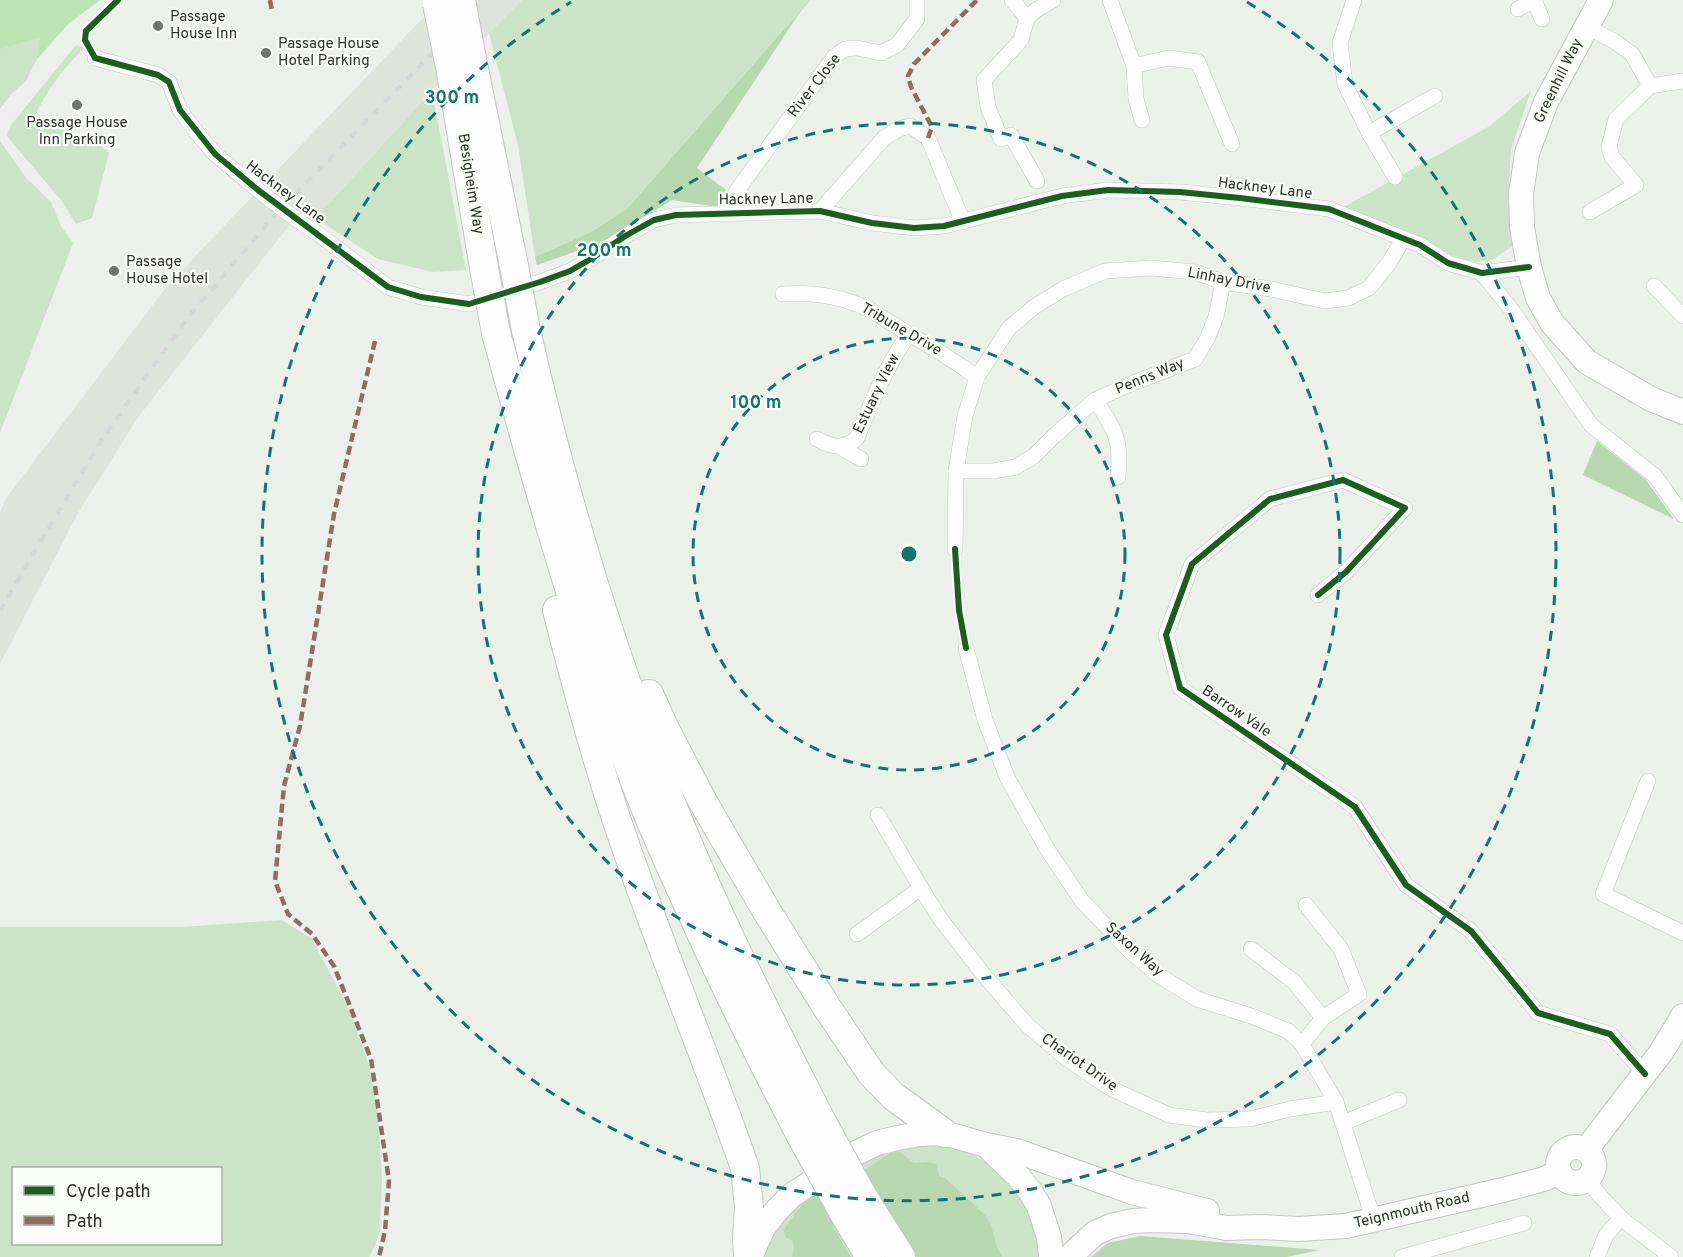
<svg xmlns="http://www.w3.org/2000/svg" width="1683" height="1257" font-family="Overpass,sans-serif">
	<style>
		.built { fill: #dde5db }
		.green { fill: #cbe3c7; fill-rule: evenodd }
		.forest { fill: #b7d7b1 }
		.water { fill: #bbe3b3 }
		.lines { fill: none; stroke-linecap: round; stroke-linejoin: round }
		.street-casing { stroke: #c4c7c3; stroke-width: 16 }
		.primary-casing { stroke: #c4c7c3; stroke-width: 26 }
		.highway-casing { stroke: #c4c7c3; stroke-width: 30 }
		.street { stroke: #fcfdfc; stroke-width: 15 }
		.primary { stroke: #fcfdfc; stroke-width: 24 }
		.highway { stroke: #fcfdfc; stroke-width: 28 }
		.rail { stroke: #d7d7d7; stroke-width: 4.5; stroke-dasharray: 8 8; stroke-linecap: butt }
		.street-bridge-casing { stroke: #c4c7c3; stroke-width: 16; stroke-linecap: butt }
		.highway-bridge-casing { stroke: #c4c7c3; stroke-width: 30; stroke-linecap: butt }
		.street-bridge { stroke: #fcfdfc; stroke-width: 15 }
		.highway-bridge { stroke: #fcfdfc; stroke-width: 28 }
		.quiet { stroke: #8d6e63; stroke-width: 4.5; stroke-dasharray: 9 4.5; stroke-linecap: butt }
		.cycleway-casing { stroke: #f9fff7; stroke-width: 10 }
		.cycleway { stroke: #1b5e20; stroke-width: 6 }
		.ring { fill: none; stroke: #0f766e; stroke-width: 3; stroke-dasharray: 10 8 }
		.poi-dot { fill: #707470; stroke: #f9fff7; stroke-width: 2 }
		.labels { text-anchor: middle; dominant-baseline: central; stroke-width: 4.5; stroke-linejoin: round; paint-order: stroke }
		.poi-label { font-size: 15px; fill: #2e312e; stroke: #f9fff7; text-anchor: start }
		.street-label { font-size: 15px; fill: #2e312e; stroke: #f9fff7 }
		.centre { fill: #0f766e; stroke: #f9fff7; stroke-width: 3 }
		.ring-label { font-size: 18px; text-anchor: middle; font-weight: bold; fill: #0f766e; stroke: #f9fff7; stroke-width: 4.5; stroke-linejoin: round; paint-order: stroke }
	</style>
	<rect width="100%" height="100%" fill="#ecf0eb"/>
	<!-- built -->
	<path class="built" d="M440,0h82l-90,91 -116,127 -13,-10 -164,208 -61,97 -78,151v-152l7,-15 157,-207 35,-38z"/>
	<!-- green -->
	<g class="green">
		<path d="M0,0h100l-31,23 -32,36 -11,22 -15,13 -11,15z"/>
		<path d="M522,0h289l-184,209 -36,23 -56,25 -17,-112 -29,-112z"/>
		<path d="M76,45l8,3c-23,23 -36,42 -51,71l65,23 11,11 -17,65 -16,6 -15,-24 -55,-65 5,-10z"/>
		<path d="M432,91l34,179 -33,2 -55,-13 -62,-41z"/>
		<path d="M1531,91l-20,58 -3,52 6,44 -22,15 -16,2 -21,-5 -22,-13 -91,-36 148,-82z"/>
		<path d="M0,141l27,38 24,23 10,24 12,17 -73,190z"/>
		<path d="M282,920l30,19 39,74 19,56 8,44 4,66 -2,51 -5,16 -6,11h-369v-330h181zM14,1168h206v76h-206z"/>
		<path d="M930,1143l33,6 33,19 12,10 25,40 9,39h-281l6,-19 32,-39 90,-51z"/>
	</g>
	<!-- forest -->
	<g class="forest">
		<path d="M802,9l-105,159 29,22 -9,17 -45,-7 -69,42 -66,23 -2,-8 56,-25 36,-23z"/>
		<path d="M1597,441l49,39 28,39 -91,-44z"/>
		<path d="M898,1151l16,12 14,-1 9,2 2,12 6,2 39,36 7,11 5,20 6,12h-85l-40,-65 -12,-22 23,-16z"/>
		<path d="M817,1193l17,29 -1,5 18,30h-59l2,-9 -1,-7c-16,-6 -7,-16 1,-24v-4l17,-17z"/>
		<path d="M1140,1236l180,14 -33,7h-196l17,-14z"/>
	</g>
	<!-- water -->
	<path class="water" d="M0,0h100l-31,23 -32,36 3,-22 -40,12z"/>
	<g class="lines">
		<defs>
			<g id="street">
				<path d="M1012,0l15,18"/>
				<path d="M1110,0l24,66"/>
				<path d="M1354,0l-14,43 5,41 24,49 26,44"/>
				<path d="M1518,9l16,-9 8,19"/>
				<path d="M1027,18l-6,22 -37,40 4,27 13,32 10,-4 26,46"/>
				<path d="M1027,18l9,-8 17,-10"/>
				<path d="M1587,27l27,14 18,13 18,32"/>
				<path d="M95,58l63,17 11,7 11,28 17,23 18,21 43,36"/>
				<path d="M1142,120l-6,-21 -2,-33 34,-8 30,4 34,82"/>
				<path d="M1369,133l66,-37"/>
				<path d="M820,211l64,-73 15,-9 11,-3 18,12 35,84"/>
				<path d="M1590,212l46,-27 -24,-28 -3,-10 7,-28 34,-33 33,-5"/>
				<path d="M731,213l5,-21 98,-135 11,-8 12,-1 24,5 16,-8 20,-26v-19"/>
				<path d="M296,219l25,17 67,51 33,10 48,7 71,-22 30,-11 19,-11 38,-25 27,-15 22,-5 144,-4 52,12 42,5 30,-2 118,-30 46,-6 72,2 60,6 89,11 91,36 28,18 34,10 47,-6"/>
				<path d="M1482,273l29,36 80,116 64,51 28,39"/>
				<path d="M1654,286l29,30"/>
				<path d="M783,294c29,-2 58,2 85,15 13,7 26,16 39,24 24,13 47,28 70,44"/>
				<path d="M1095,400c20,29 27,40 23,77"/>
				<path d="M817,439c14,8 26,11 40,-1 15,-37 29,-72 52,-104"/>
				<path d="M840,447l21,12"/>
				<path d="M956,471h37l23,-4 18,-11 20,-20 41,-36 33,-15 67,-26 12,-20 9,-22 7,-35"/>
				<path d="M955,549l1,-78 9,-55 12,-39 32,-49 25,-21 29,-18 42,-18 46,-3 44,4 28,10 48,7 54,12 23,-3 21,-10 20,-25 14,-24"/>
				<path d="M1318,595l28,-23 59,-64 -62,-28 -73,19 -78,65 -26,71 14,53 175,119 51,78 65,46 67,82 72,21 35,40"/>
				<path d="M966,648l19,72 22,57 40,72 35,52 49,51 27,23 39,24 57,18 34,14 14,13 34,58 38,119"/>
				<path d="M1648,781l-45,113 80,39"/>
				<path d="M878,815l43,73 18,29 44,57 45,52 38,32 44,30 59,27 38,5 43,-1 40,-10 46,-7"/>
				<path d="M857,934l64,-46"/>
				<path d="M1251,949l43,33 29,36"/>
				<path d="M1302,1044l21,-26 36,-24 -18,-45 -35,-44"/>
				<path d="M1343,1123l56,-23"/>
				<path d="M1587,1180l14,17 20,21 50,39"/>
				<path d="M1402,1257l122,-34"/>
				<path d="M1597,1257l9,-22 15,-17"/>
			</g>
			<g id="primary">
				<path d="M1601,0l-55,102 -19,51 -6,41 1,33 7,40 9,31 14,25 35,39 64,37 32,13"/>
				<path d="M986,1145l31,6 115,41 75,19"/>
				<circle cx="1576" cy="1165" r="18"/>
				<path d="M1586,1150l76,-99 21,-35"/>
				<path d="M750,1257l13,-29 14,-18 15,-15 64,-42 21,-10 20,-5 23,-4 24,-1 42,12 32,31 12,15 9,15 10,31 2,20"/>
				<path d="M1069,1257l26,-24 16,-7 22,-5 19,-1 36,1 38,7 35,-1 38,2 47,-3 157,-36 41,-11 15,-7"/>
			</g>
			<g id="highway">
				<path d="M472,59l42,207"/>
				<path d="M451,72l33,196"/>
				<path d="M526,330c35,155 81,309 139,457 44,114 100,224 156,333"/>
				<path d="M496,333c40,148 82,295 135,438 18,50 41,99 63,147 33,73 69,145 106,216"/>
				<path d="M557,610c18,71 37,143 61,214 39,116 87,229 127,344l4,39 -2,31 1,19"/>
				<path d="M649,694l17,37 37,71 63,108 60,96 45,67 22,23 51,37"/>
				<path d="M863,1197l38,60"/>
				<path d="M842,1210l28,47"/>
			</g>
		</defs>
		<!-- street casing -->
		<use href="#street" class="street-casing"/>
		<!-- primary casing -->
		<use href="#primary" class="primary-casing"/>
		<!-- highway casing -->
		<use href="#highway" class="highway-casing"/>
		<!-- street -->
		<use href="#street" class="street"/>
		<!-- primary -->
		<use href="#primary" class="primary"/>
		<!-- highway -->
		<use href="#highway" class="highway"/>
		<!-- rail -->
		<path class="rail" d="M0,611l35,-60 68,-113 83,-118 87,-103 211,-217"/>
		<defs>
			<path id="street-bridge" d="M258,190l38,29"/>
			<g id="highway-bridge">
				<path d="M461,0l11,59"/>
				<path d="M437,4l14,68"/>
				<path d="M514,266l12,64"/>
				<path d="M484,268l12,65"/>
				<path d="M821,1120l42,77"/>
				<path d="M800,1134l42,76"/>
			</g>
		</defs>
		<!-- street-bridge casing -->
		<use href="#street-bridge" class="street-bridge-casing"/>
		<!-- highway-bridge casing -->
		<use href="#highway-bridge" class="highway-bridge-casing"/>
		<!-- street-bridge -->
		<use href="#street-bridge" class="street-bridge"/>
		<!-- highway-bridge -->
		<use href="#highway-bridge" class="highway-bridge"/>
		<!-- quiet -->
		<g class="quiet">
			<path d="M270,0l2,11"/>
			<path d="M928,138l4,-11 -21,-40 -3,-11 6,-12 63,-64"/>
			<path d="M375,341l-41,173 -28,175 -6,37 -16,60 -9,95 13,33 24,20 22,32 37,93 18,122 -4,50 -6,26"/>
		</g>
		<defs>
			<g id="cycleway">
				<path d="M118,0l-32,31 -1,9 10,18 63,17 11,7 11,28 35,44 43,36 130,97 33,10 48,7 71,-22 30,-11 19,-11 38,-25 27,-15 22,-5 144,-4 52,12 42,5 30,-2 118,-30 46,-6 72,2 60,6 89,11 91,36 28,18 34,10 47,-6"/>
				<path d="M955,549l4,61 7,38"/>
				<path d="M1318,595l28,-23 59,-64 -62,-28 -73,19 -78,65 -26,71 14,53 175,119 51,78 65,46 67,82 72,21 35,40"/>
			</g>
		</defs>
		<!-- cycleway casing -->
		<use href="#cycleway" class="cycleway-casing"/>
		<!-- cycleway -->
		<use href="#cycleway" class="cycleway"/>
	</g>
	<!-- distance rings -->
	<g class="ring">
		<circle cx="909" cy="554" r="216"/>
		<circle cx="909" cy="554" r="431"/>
		<path d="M1247 2A647 647 0 1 1 571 2"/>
	</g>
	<!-- markers -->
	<g class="poi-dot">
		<circle cx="158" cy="26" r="6"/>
		<circle cx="266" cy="53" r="6"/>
		<circle cx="77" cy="105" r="6"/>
		<circle cx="114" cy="271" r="6"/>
	</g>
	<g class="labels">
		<!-- poi labels -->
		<g class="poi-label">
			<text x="170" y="17">Passage<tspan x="170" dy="17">House Inn</tspan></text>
			<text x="278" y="44">Passage House<tspan x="278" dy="17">Hotel Parking</tspan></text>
			<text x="77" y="123" text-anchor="middle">Passage House<tspan x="77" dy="17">Inn Parking</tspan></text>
			<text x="126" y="262">Passage<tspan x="126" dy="17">House Hotel</tspan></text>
		</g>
		<!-- street labels -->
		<g class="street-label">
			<text transform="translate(1559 81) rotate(-64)">Greenhill Way</text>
			<text transform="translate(815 86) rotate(-52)">River Close</text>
			<text transform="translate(470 184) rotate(81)">Besigheim Way</text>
			<text transform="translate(1265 189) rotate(7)">Hackney Lane</text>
			<text transform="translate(285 193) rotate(37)">Hackney Lane</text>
			<text transform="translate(766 200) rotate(-1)">Hackney Lane</text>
			<text transform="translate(1229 281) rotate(11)">Linhay Drive</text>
			<text transform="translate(901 330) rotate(30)">Tribune Drive</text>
			<text transform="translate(1150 377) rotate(-22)">Penns Way</text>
			<text transform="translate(877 394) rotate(-64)">Estuary View</text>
			<text transform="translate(1236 712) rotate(34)">Barrow Vale</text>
			<text transform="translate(1134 950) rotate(42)">Saxon Way</text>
			<text transform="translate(1079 1063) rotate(35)">Chariot Drive</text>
			<text transform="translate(1412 1211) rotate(-13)">Teignmouth Road</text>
		</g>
	</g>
	<circle cx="909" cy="554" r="9" class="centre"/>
	<g class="ring-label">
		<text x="452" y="103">300 m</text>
		<text x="604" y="256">200 m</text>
		<text x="756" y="408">100 m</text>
	</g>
	<!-- legend -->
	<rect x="12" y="1167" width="210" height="78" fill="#f9fff7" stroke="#a8ada7" stroke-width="1.5"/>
	<rect x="24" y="1186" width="30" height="9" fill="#1b5e20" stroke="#a8ada7" stroke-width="1.5"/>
	<text x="66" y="1197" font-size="18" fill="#2e312e">Cycle path</text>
	<rect x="24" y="1216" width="30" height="9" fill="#8d6e63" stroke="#a8ada7" stroke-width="1.5"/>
	<text x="66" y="1227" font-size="18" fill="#2e312e">Path</text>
</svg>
